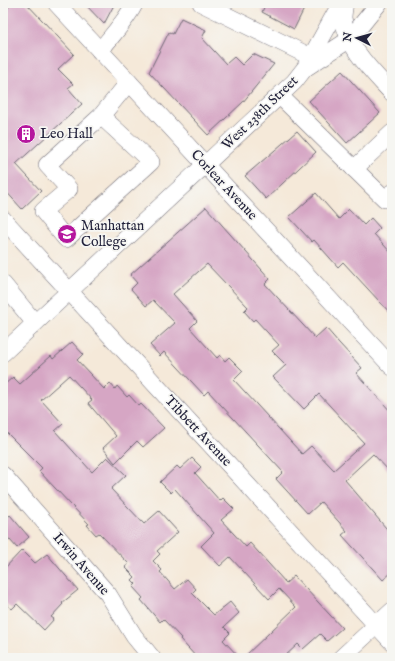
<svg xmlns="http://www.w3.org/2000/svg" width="395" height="661" font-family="'IM FELL English',serif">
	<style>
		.building { fill: #d6a6c4; fill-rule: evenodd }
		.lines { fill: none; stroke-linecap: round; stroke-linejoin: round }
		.minor-casing { stroke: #6c6872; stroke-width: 18 }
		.minor { stroke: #fff; stroke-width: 17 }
		.labels { text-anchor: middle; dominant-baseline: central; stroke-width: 3.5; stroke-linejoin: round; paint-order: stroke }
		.street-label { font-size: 14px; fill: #22223b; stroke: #f6f6f2 }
		.poi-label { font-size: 14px; fill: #22223b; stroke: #f6f6f2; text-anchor: start }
	</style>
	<rect width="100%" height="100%" fill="#f6f6f2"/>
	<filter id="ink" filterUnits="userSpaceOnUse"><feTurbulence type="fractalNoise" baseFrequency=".025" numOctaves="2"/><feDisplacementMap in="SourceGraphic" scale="8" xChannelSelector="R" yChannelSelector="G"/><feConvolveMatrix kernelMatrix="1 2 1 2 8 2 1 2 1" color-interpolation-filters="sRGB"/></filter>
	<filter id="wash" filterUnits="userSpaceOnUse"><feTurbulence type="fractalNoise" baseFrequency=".012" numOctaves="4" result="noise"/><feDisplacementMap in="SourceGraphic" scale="16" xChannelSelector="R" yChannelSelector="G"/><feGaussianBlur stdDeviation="0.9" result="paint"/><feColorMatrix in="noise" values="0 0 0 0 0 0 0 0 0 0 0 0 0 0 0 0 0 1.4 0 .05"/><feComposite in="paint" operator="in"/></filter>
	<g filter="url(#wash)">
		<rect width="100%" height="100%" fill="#f5e9d9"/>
		<g id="blocks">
			<!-- building -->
			<g class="building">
				<path d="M13,3h13l48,51 -16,15 15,15 -5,4 14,16 -66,60 25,27 -19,18 -19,-21v-176z"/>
				<path d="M84,3h31l-11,21z"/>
				<path d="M266,3h41l-13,26 -32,-17z"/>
				<path d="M181,18l25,12 -4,8 24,26 8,-7 8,8 11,-11 21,10 -31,38 -35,33 -59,-63 20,-40 4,2z"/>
				<path d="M342,71l38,42 -33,30 -38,-42z"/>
				<path d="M297,131l19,21 -50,47 -21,-23z"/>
				<path d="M316,193l23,26 10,-10 15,16 7,-7 9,10 -6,6 18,20v61l-49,-53 -5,5 -24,-27 -2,2 -23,-25z"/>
				<path d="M206,207l64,72 -5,5 50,54 11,-10 13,15 23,25 -6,5 36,40v61l-19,-20 -28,26 47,55v37l-9,8 -41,-45 5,-4 -26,-29 -13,12 -32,-35 7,-7 -75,-81 -4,4 -40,-43 -4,4 -10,-11 25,-22 -22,-23 -7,6 -15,-17 6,-6 -7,-8zM207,264l41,43 -4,4 9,10 2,-2 24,26 -7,6 14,14 -13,12 31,32 15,-15 45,49 -30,27 -23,-24 -9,8 -68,-74 9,-9 -14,-14 -4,4 -5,-6 -3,3 -27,-30 7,-7 -24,-27z"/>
				<path d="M72,342l11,12 -6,6 27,29 6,-6 5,6 2,-3 10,11 2,-2 10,11 2,-2 23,24 -21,19 -6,-6 -22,22 -12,-15 13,-12 -28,-33 4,-3 -23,-25 -28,25 22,24 -8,7 37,41 15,-15 19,18 -15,14 33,35 15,-13 19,21 -21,19 3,3 -7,7 9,9 -2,2 15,17 12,-10 9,10 -4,4 22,22 16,-13 9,11 -15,14 6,6 -7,7 17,18h-43l-17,-19 1,-1 -18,-19 -3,3 -19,-22 2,-2 -10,-11 3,-3 -4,-4 3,-3 -10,-10 4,-3 -30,-31 -3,2 -9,-10 2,-1 -50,-53 3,-3 -39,-39v-43l10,-9 7,7 31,-28 2,3z"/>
				<path d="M192,458l9,9 -6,6 25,28 3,-3 11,11 -13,11 25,27 4,-4 36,40 8,-7 48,52 -15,13 -7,-7 -17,15 -5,-5 -15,14h-40l53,-51 -17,-18 -10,10 -39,-42 -10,9 -19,-20 13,-13 -39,-44 -4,4 -11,-11 17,-16 3,3z"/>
				<path d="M10,515l19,22 -12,11 -14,-16v-10z"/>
				<path d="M22,550l13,13 12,-9 31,36 -16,13 1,1 -12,13 3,2 -10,11 -27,-26 -5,5 -9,-8v-31z"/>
			</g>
		</g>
	</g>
	<g filter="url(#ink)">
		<use href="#blocks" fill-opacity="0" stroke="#6c6872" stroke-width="1"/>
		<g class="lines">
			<defs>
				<g id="minor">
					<path d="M56,3l336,364"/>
					<path d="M201,3l110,54"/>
					<path d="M345,3c-1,5 -2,11 -2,15 4,30 30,54 49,75"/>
					<path d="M100,51c12,-16 26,-30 35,-48"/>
					<path d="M307,67l43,-28 29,-36"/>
					<path d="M280,96l105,103 7,-6"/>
					<path d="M101,116l-54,49 22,24 -26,22 23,28 85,-77 -50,-46 28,-34"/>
					<path d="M354,169l38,-36"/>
					<path d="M3,219l389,423"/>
					<path d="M3,284l32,39"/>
					<path d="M3,353l291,-271 11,-14 36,-65"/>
					<path d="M3,475l105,119 26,42 18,22"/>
					<path d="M341,658l51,-47"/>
				</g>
			</defs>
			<!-- minor casing -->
			<use href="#minor" class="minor-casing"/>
			<!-- minor -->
			<use href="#minor" class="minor"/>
		</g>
	</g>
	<!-- icons -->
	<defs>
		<symbol id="building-disc" viewBox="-11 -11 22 22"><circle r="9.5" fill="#b5179e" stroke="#f6f6f2"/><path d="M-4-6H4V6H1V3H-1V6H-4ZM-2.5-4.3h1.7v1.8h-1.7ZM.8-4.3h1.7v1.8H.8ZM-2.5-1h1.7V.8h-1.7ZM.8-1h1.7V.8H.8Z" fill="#fff"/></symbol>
		<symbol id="university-disc" viewBox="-11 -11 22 22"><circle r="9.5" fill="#b5179e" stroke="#f6f6f2"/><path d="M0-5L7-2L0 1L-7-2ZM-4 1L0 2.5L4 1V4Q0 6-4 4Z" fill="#fff"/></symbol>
	</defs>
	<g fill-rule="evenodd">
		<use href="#building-disc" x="15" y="123" width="22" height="22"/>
		<use href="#university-disc" x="56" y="223" width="22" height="22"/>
	</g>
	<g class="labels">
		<!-- street labels -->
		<g class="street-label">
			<text transform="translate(260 113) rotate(-44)">West 238th Street</text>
			<text transform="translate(224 185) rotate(47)">Corlear Avenue</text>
			<text transform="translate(198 431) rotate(47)">Tibbett Avenue</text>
			<text transform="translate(81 564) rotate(49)">Irwin Avenue</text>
		</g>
		<!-- poi labels -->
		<g class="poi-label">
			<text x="40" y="134">Leo Hall</text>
			<text x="81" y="226">Manhattan<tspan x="81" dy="16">College</tspan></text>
		</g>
	</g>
	<!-- margin -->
	<rect width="395" height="661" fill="none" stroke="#f6f6f2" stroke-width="16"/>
	<!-- north arrow -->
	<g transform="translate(357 38) rotate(276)" stroke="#f6f6f2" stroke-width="3" paint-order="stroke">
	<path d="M0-3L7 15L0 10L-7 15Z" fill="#22223b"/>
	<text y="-6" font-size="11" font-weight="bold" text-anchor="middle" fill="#22223b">N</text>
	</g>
</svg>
